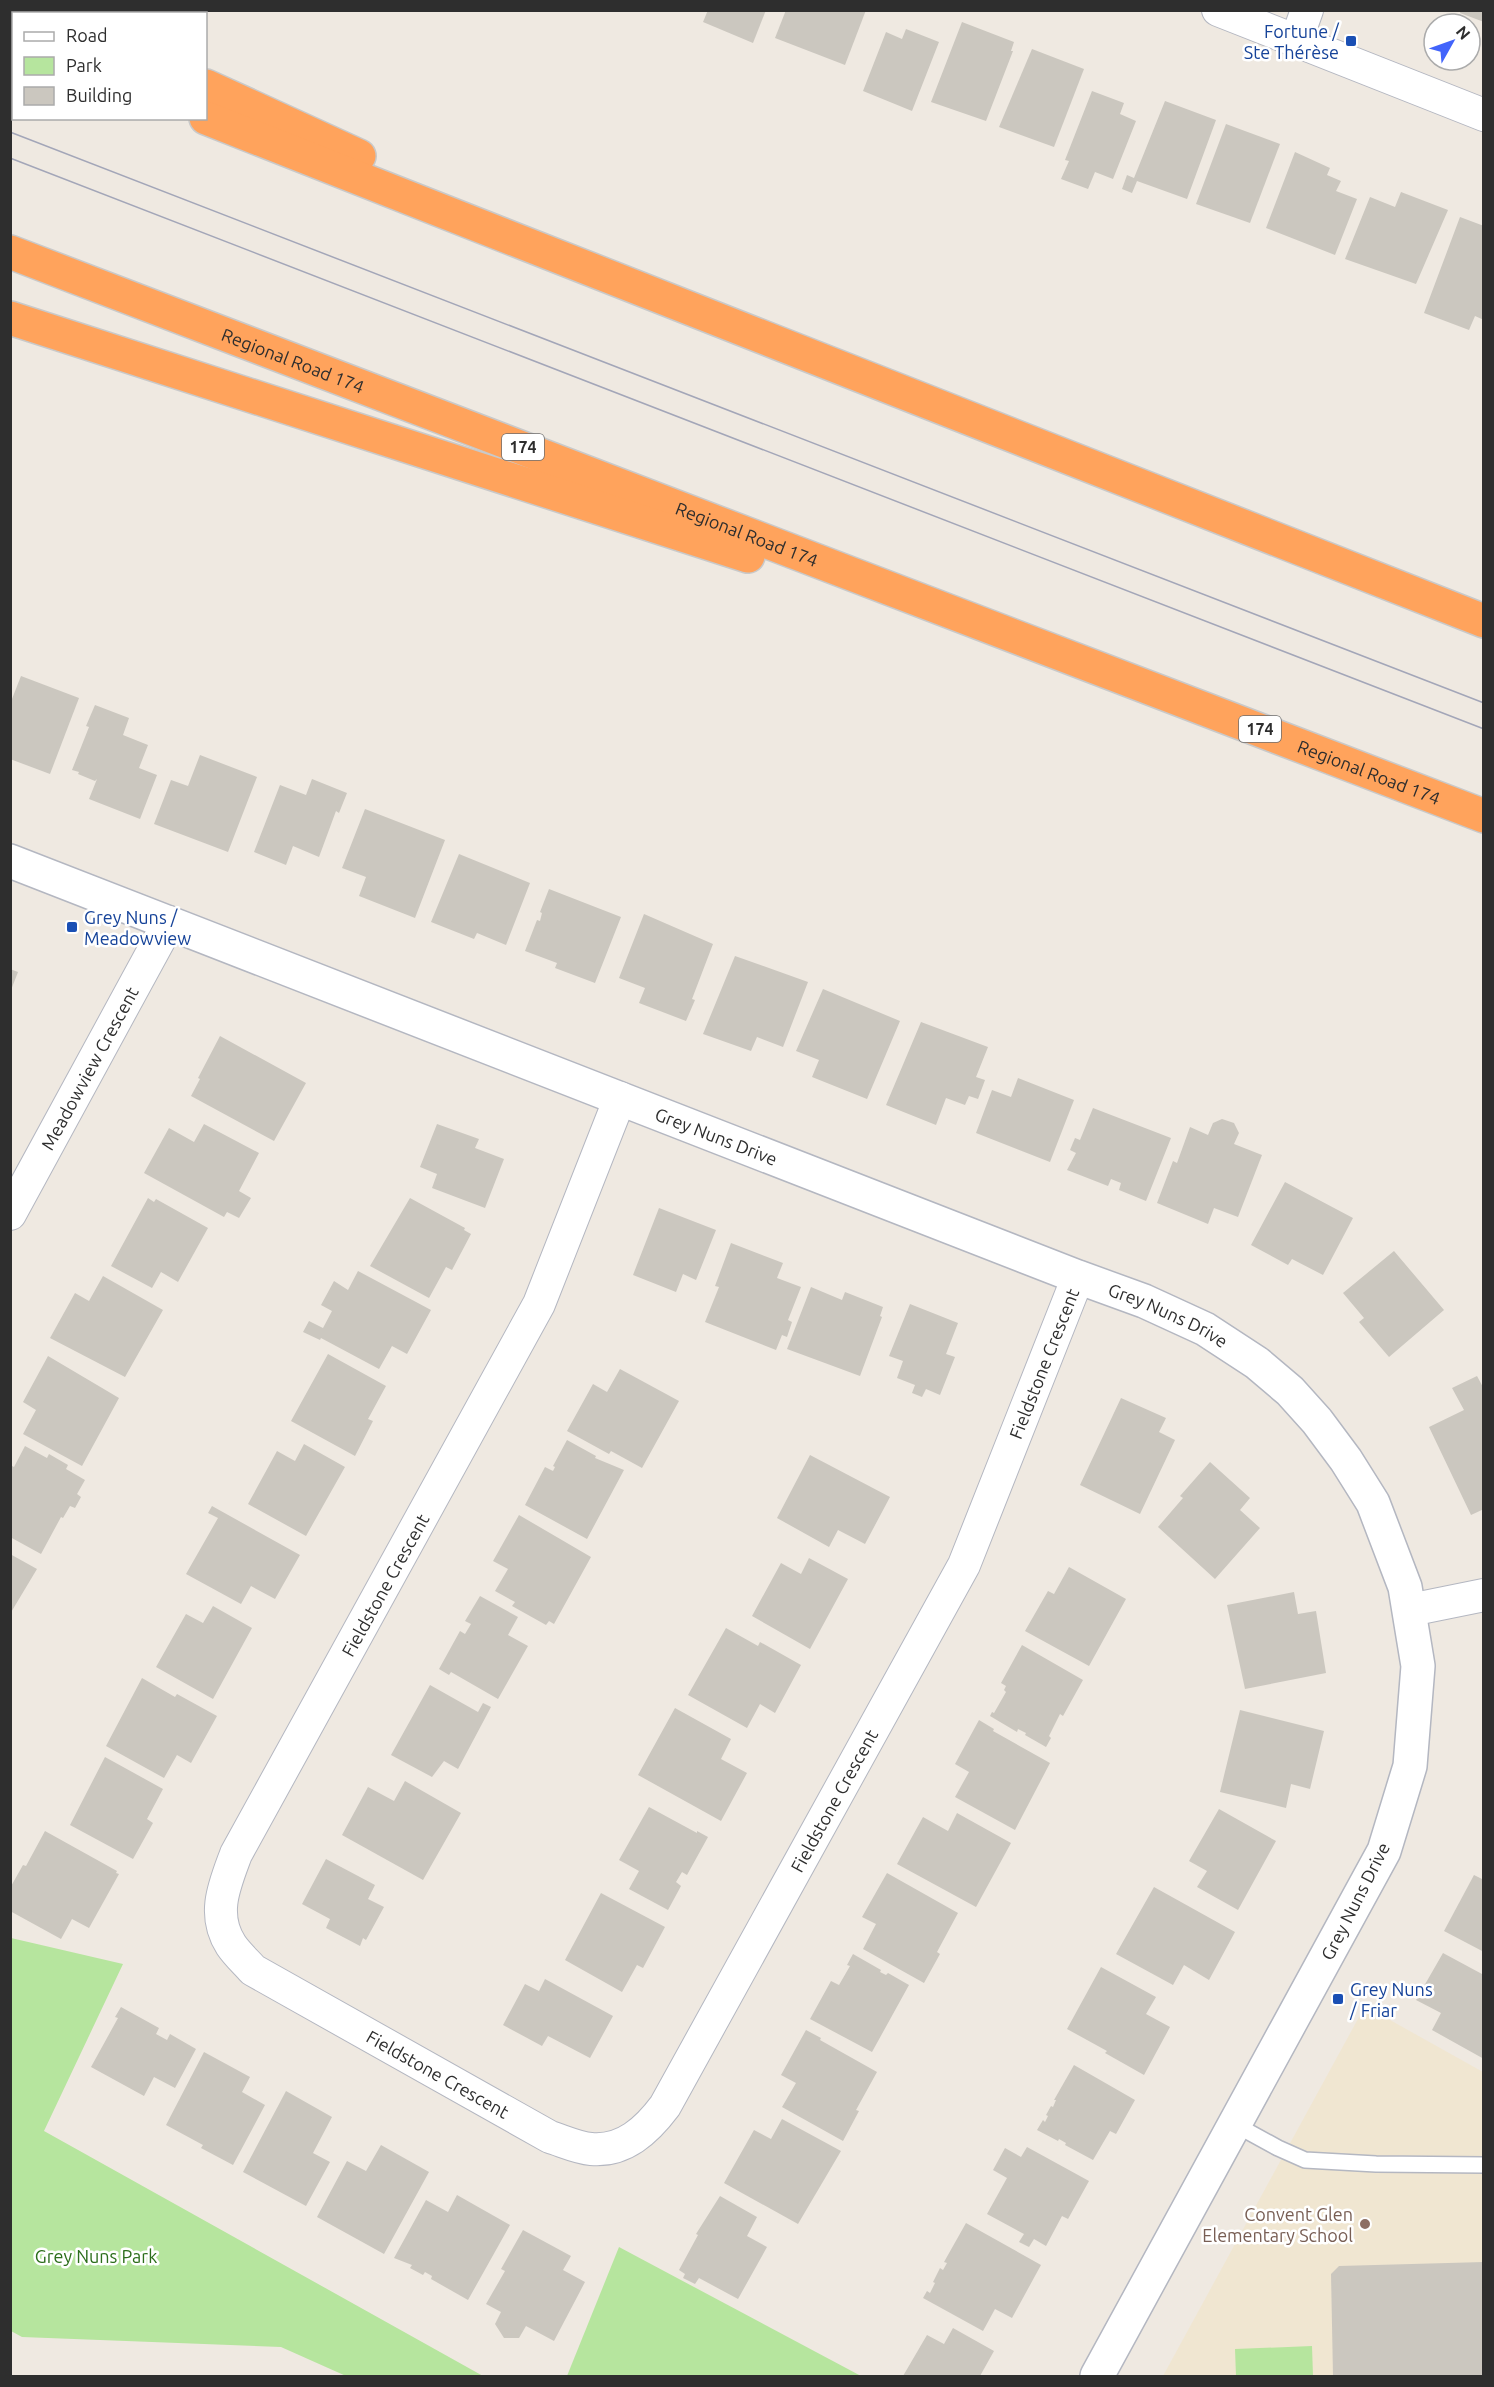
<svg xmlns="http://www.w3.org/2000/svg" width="1494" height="2387" font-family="Ubuntu,sans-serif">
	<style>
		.education { fill: #f0e6d1 }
		.green { fill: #b6e59e }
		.building { fill: #cbc7bf }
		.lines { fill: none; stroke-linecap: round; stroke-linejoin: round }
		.service-casing { stroke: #b4b7c1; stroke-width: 18 }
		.minor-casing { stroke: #b4b7c1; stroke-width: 34 }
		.tertiary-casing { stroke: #b4b7c1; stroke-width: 36 }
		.motorway-casing { stroke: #c9c9c9; stroke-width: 36 }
		.service { stroke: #fff; stroke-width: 15 }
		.minor { stroke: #fff; stroke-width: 32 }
		.tertiary { stroke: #fff; stroke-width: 33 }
		.motorway { stroke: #ffa35c; stroke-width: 33 }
		.tram { stroke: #a3a6b8; stroke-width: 1.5 }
		.transit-dot { fill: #1a4fb4; stroke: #fff; stroke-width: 2 }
		.education-dot { fill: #8d6e63; stroke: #fff; stroke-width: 2 }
		.labels { text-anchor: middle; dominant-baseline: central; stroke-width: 5; stroke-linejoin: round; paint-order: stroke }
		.shield { fill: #fff; stroke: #6d6d6d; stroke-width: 1.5 }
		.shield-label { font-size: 16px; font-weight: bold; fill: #2e2e2e }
		.transit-label { font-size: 18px; fill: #164399; stroke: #fff; text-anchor: start }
		.street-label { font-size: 18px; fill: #2e2e2e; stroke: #fff }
		.education-label { font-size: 18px; fill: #785e54; stroke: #fff; text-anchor: end }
		.park-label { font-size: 18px; fill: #2c6e1b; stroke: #fff }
	</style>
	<rect width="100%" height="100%" fill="#efe9e1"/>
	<!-- education -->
	<path class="education" d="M1365,2006l118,66v304h-320z"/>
	<!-- green -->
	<g class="green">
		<path d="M11,1938l112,26 -79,167 439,245h-137l-65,-29 -259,-10 -11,-6z"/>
		<path d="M619,2247l242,129h-294z"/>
		<path d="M1312,2346l1,30h-77l-1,-27z"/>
	</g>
	<!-- building -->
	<g class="building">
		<path d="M708,10h58l-13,33 -50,-21z"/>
		<path d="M786,10h80l-21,55 -70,-27z"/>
		<path d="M1461,10h23v12l-24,-9z"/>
		<path d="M962,22l52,20 -3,9h2l-27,70 -55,-19z"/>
		<path d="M906,29l33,13 -27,69 -49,-20 23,-59 16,7z"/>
		<path d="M1032,49l52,20 -30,78 -55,-20z"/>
		<path d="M1092,91l32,12 -4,11 16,7 -23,58 -18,-7 -7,17 -27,-10 8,-18 -4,-1z"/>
		<path d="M1165,101l51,19 -29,79 -50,-18 -5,12 -10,-4 5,-14 7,3z"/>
		<path d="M1226,124l54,20 -30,79 -54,-19z"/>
		<path d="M1295,152l35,16 -3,7 14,6 -5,10 21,8 -22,56 -69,-27z"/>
		<path d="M1401,192l47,18 -32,74 -71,-25 25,-62 25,10z"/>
		<path d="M1460,217l24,9v94l-9,-4 -6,14 -45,-17z"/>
		<path d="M21,676l58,22 -29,76 -40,-15v-55z"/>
		<path d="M95,705l34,13 -6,17 25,10 -9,23 18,7 -17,44 -51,-20 8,-20 -2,2 -17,-7 1,-2 -7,-2 17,-43 -3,-1z"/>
		<path d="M200,755l57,22 -29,75 -74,-28 17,-44 17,6z"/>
		<path d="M312,779l35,14 -8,20 -3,-2 -17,46 -26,-11 -7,19 -32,-13 26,-67 26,10z"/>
		<path d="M365,809l80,31 -30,78 -56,-22 7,-19 -24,-9z"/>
		<path d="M459,854l71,29 -24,62 -29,-12 -3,6 -43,-17z"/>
		<path d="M549,889l72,28 -26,66 -40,-15 2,-5 -32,-12 12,-31 3,1 2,-8 -2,-1z"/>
		<path d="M644,914l69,30 -21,55 3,1 -9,21 -47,-18 6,-15 -26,-10z"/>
		<path d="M735,956l73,26 -25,65 -26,-10 -6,14 -48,-17z"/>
		<path d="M10,969l8,3 -7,18h-1z"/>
		<path d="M823,989l77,32 -33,78 -55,-22 7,-17 -23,-9z"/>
		<path d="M921,1022l67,25 -12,30 9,3 -7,19 -9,-3 -4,9 -19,-7 -10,27 -50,-20z"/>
		<path d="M220,1036l86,47 -32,58 -83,-45 9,-17 -2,-1z"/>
		<path d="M1018,1078l56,22 -24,62 -74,-29 16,-43 19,7z"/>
		<path d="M1093,1108l78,30 -25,63 -27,-11 2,-7 -10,-4 -3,7 -41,-16 9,-17 -6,-3 5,-12 5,2z"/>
		<path d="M1222,1119l12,4 5,10 -5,11 28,11 -24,62 -24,-9 -6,16 -51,-21 16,-42 4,2 13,-36 18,8 5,-12z"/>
		<path d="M204,1124l55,29 -20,38 12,7 -12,20 -12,-6 -3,5 -80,-44 25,-45 25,14z"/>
		<path d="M437,1124l42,15 -4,9 29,11 -19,49 -53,-20 5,-14 -17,-7z"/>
		<path d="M1285,1182l68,36 -30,57 -31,-16 -4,6 -37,-20z"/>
		<path d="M148,1198l6,4 2,-3 52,29 -30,54 -17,-10 -9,16 -41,-22z"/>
		<path d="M410,1198l55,30 -1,2 7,4 -19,36 -6,-3 -17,31 -59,-32z"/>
		<path d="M659,1208l57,22 -20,50 -13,-6 -7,18 -43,-17z"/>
		<path d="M731,1243l52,20 -6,15 24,9 -13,33 4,2 -5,15 -5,-2 -6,15 -71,-28 14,-35 -4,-1z"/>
		<path d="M1394,1251l50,59 -55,47 -30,-35 5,-4 -21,-25z"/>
		<path d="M358,1271l73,39 -24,44 -15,-8 -13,23 -58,-31 -1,2 -17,-8 6,-11 14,7 9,-17 -11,-6 13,-24 14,9z"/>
		<path d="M103,1276l60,34 -38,67 -75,-39 25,-45 14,8z"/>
		<path d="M811,1287l31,13 3,-8 38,15 -3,9 2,1 -22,59 -73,-27z"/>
		<path d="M910,1304l48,19 -12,31 9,3 -15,38 -14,-6 -4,8 -10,-4 3,-8 -18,-7 6,-17 -14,-5z"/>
		<path d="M328,1354l58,32 -18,33 5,2 -18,35 -64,-35z"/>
		<path d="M48,1356l71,42 -37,68 -59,-32 13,-24 -13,-8z"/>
		<path d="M620,1369l59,32 -37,67 -31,-17 -2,3 -42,-23 26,-47 14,8z"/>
		<path d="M1477,1376l7,13v120l-13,6 -42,-88 35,-17 -12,-22z"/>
		<path d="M1121,1398l45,20 -7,14 16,8 -35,74 -60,-29z"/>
		<path d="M567,1440l29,16 -1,2 29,12 -37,69 -62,-34 20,-38 8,4 2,-4 -2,-1z"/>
		<path d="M304,1444l41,23 -39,69 -58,-32 29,-53 18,10z"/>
		<path d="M25,1446l22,12 2,-4 19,11 -2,4 19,11 -8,14 4,3 -6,11 -5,-2 -7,12 -2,-1 -20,37 -31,-17v-72l4,2z"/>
		<path d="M810,1455l80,42 -25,47 -27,-14 -9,17 -52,-29z"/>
		<path d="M1210,1462l40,36 -10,12 20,18 -45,51 -57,-52 25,-29 -3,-2z"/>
		<path d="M212,1506l88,49 -25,44 -24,-13 -10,18 -55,-30 32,-56 -10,-5z"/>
		<path d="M519,1515l72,42 -37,67 -5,-3 -3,4 -34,-19 3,-4 -20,-11 13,-22 -15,-8z"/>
		<path d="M10,1554l27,15 -27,45z"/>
		<path d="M809,1558l39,21 -38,70 -58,-33 29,-53 20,11z"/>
		<path d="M1069,1567l57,32 -37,67 -64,-35 23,-40 6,3z"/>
		<path d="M1294,1592l4,22 18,-3 10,62 -81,16 -18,-84z"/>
		<path d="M480,1596l38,21 -10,18 20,11 -30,53 -47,-27 -2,3 -10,-6 21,-38 5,3 6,-10 -6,-3z"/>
		<path d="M213,1606l39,22 -39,71 -57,-32 30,-53 17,9z"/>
		<path d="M726,1628l32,18 2,-4 41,23 -26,48 -15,-9 -13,24 -59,-33z"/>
		<path d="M1022,1645l61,35 -20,36 -3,-2 -11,22 2,2 -5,9 -21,-12 1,-2 -8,-4 -1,3 -27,-16 2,-4 2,1 12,-21 -2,-2 2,-4 -5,-3z"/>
		<path d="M142,1678l33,19 2,-3 40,22 -26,47 -14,-8 -13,23 -58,-32z"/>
		<path d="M430,1685l48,27 5,-9 8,4 -33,62 -14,-8 -12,16 -41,-22z"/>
		<path d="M675,1708l56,31 -10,20 26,14 -26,48 -83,-46z"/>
		<path d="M1240,1710l84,21 -14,58 -19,-5 -5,24 -66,-16z"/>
		<path d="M979,1720l15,9 -1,2 57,32 -35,67 -60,-33 14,-25 -14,-8z"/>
		<path d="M105,1757l58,32 -16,30 6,4 -20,36 -63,-34z"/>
		<path d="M405,1781l56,32 -38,67 -81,-45 26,-48 26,14z"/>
		<path d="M649,1807l48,26v-2l11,6 -21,38 -5,-3 -6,10 5,4 -13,24 -39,-21 10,-18 -20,-11z"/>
		<path d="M1219,1809l57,32 -38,69 -41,-23 10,-16 -18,-10z"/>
		<path d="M957,1813l54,30 -35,64 -79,-43 26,-47 25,14z"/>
		<path d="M45,1831l72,40 -1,2 3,1 -30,54 -17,-9 -11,20 -51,-28v-23l13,-23 3,1z"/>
		<path d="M326,1859l49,26 -7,14 16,8 -18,33 -3,-2 -3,8 -34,-18 4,-9 -28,-15z"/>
		<path d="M887,1873l71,40 -21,39 3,2 -16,29 -61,-34 13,-25 -14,-7z"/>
		<path d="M1474,1875l10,5v72l-40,-21z"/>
		<path d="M1154,1887l81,45 -26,48 -25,-15 -11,20 -57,-31z"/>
		<path d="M601,1893l64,34 -22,41 -6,-3 -15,27 -57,-32z"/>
		<path d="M1443,1953l39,21 2,4v81l-52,-29 9,-17 -25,-13z"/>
		<path d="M853,1954l28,16 -1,2 6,3 2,-2 21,12 -37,67 -62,-33 21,-38 8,4 11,-19 -3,-1z"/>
		<path d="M1101,1967l55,30 -10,17 24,13 -26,48 -39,-22 2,-2 -40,-22z"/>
		<path d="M545,1979l68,37 -23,42 -42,-22 -6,10 -39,-21 22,-41 14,7z"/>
		<path d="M121,2007l38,21 -3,6 11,6 3,-6 26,15 -21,39 -21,-11 -10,19 -53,-29 27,-49 -3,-1z"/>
		<path d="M806,2030l15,8 -1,2 57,32 -21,38 3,1 -16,30 -61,-34 14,-24 -15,-8z"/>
		<path d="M204,2052l46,25 -8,15 23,13 -32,60 -32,-17 2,-3 -37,-20z"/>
		<path d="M1074,2065l61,35 -19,34 -6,-3 -17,29 -28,-15 1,-2 -7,-4 -1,2 -21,-11 6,-10 2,2 3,-6 -2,-1 5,-9 2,1 3,-7h-2z"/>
		<path d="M286,2091l46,26 -19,36 17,9 -24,44 -63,-34z"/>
		<path d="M782,2119l59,32 -43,73 -74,-41 30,-53 17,9z"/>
		<path d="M381,2145l48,27 -45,82 -67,-37 30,-56 19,10z"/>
		<path d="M1027,2147l62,34 -21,38 -6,-3 -16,30 -12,-7 -5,8 -10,-5 5,-8 -37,-20 20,-36 -14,-8 12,-22 16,9z"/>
		<path d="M457,2195l53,30 -42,75 -37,-21 1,-3 -7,-4 -2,3 -13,-7 2,-3 -18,-7 32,-58 22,12z"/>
		<path d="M720,2196l37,21 -10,19 20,11 -29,52 -39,-21 -4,6 -12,-6 2,-4 -6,-4 19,-35 -2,-1z"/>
		<path d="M966,2223l75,42 -29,53 -17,-9 -12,22 -60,-33 4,-7 3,2 5,-10 -2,-1 7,-14 3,2 4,-7 -3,-1z"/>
		<path d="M523,2230l48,26 -8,14 22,12 -31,59 -28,-15 -7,12h-15l-9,-14 6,-12 -15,-8 19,-33 -4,-2z"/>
		<path d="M1484,2262v114h-151l-2,-102 8,-8z"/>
		<path d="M953,2328l41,23 -14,25h-77l24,-41 17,9z"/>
	</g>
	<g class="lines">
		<defs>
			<path id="service" d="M1236,2125l42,23 27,12 71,4 108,1"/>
			<g id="minor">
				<path d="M1218,10l266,105"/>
				<path d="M1296,41l11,-31"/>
				<path id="s1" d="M620,1098l-81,206 -303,550c-11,30 -25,60 -5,91 6,9 15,17 22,25l297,167c13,4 28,11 41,12 33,3 56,-19 74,-43l299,-541 114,-288"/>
				<path id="s2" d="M10,1214l159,-292"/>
				<path d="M1410,1610l74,-15"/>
			</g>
			<g id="tertiary">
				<path id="s3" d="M10,861l1068,416 66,24 61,28 52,34 33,28 27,30 29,39 27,43 32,84 13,79 -8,100 -26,85 -287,525"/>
			</g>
			<g id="motorway">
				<path d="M47,10l6,4"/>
				<path d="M10,41l4,1"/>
				<path d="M206,86l153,70"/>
				<path d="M206,118l1278,503"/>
				<path id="s4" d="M10,252l1474,564"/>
				<path d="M10,318l738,238"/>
			</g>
		</defs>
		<!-- service casing -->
		<use href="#service" class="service-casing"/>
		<!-- minor casing -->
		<use href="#minor" class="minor-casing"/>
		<!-- tertiary casing -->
		<use href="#tertiary" class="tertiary-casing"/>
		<!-- motorway casing -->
		<use href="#motorway" class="motorway-casing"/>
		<!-- service -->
		<use href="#service" class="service"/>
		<!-- minor -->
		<use href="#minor" class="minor"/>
		<!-- tertiary -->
		<use href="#tertiary" class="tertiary"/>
		<!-- motorway -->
		<use href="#motorway" class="motorway"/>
		<!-- tram -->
		<g class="tram">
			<path d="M10,132l1474,571"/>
			<path d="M10,158l1474,571"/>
		</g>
	</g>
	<!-- markers -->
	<g class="transit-dot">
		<rect x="1345" y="35" width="12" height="12" rx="3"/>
		<rect x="66" y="921" width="12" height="12" rx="3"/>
		<rect x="1332" y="1993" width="12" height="12" rx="3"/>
	</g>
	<circle class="education-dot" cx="1365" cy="2224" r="6"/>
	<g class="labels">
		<!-- shield labels -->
		<g class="shield">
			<rect x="502" y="434" width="42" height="26" rx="4.5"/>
			<rect x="1239" y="716" width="42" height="26" rx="4.5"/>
		</g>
		<g class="shield-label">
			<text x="523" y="447">174</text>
			<text x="1260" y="729">174</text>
		</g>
		<!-- transit labels -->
		<g class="transit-label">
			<text x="1339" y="31" text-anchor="end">Fortune /<tspan x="1339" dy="21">Ste Thérèse</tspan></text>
			<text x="84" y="917">Grey Nuns /<tspan x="84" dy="21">Meadowview</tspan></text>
			<text x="1350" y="1989">Grey Nuns<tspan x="1350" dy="21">/ Friar</tspan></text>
		</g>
		<!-- street labels -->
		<g class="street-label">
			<text stroke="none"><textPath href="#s4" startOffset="303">Regional Road 174</textPath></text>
			<text stroke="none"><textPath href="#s4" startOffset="789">Regional Road 174</textPath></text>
			<text stroke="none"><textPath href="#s4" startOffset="1455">Regional Road 174</textPath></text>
			<text stroke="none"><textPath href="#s2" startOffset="166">Meadowview Crescent</textPath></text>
			<text stroke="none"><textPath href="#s3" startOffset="758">Grey Nuns Drive</textPath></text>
			<text stroke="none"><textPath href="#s3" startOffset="1244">Grey Nuns Drive</textPath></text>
			<text stroke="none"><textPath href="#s1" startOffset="2286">Fieldstone Crescent</textPath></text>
			<text transform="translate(385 1585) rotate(-61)">Fieldstone Crescent</text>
			<text stroke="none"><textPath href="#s1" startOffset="1800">Fieldstone Crescent</textPath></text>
			<text transform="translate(1355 1901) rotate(-63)">Grey Nuns Drive</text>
			<text stroke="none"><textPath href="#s1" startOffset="1190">Fieldstone Crescent</textPath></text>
		</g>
		<!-- education labels -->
		<g class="education-label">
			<text x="1353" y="2214">Convent Glen<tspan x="1353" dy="21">Elementary School</tspan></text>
		</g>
		<!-- park labels -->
		<g class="park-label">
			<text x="96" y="2256">Grey Nuns Park</text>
		</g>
	</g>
	<!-- border -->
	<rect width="1494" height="2387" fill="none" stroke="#2e2e2e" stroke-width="24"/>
	<!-- legend -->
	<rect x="12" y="12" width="195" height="108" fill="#ffffff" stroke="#ababab" stroke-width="1.5"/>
	<rect x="24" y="32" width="30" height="9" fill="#ffffff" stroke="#ababab" stroke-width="1.5"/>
	<text x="66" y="42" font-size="18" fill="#2e2e2e">Road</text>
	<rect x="24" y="57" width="30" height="18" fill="#b6e59e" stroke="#ababab" stroke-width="1.5"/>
	<text x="66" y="72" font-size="18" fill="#2e2e2e">Park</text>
	<rect x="24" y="87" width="30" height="18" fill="#cbc7bf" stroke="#ababab" stroke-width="1.5"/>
	<text x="66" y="102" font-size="18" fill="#2e2e2e">Building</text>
	<!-- north arrow -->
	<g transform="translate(1452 42) rotate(50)"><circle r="28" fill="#ffffff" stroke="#ababab" stroke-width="1.5"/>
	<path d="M0-4.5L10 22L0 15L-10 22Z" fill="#4264fb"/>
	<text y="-9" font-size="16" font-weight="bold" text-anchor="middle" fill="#2e2e2e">N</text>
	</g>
</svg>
